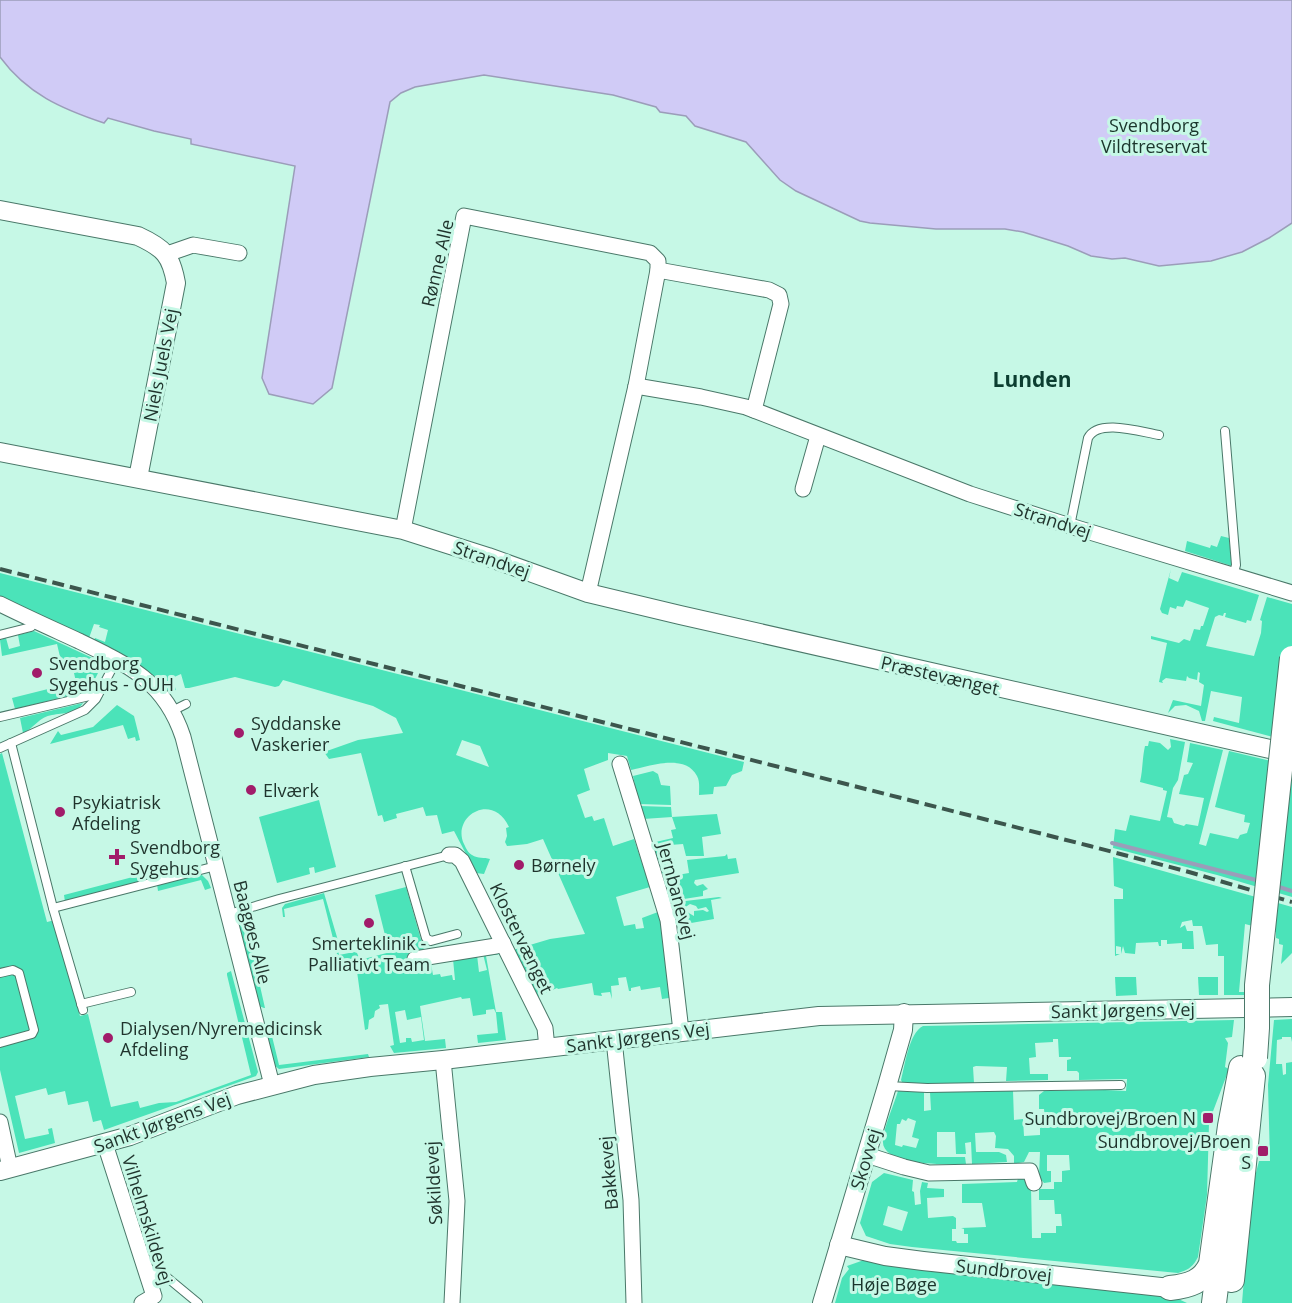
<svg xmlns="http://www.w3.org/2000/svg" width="1292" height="1303" font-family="'Open Sans',sans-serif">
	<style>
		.green { fill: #4be3b9; fill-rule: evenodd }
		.water { fill: #d0cbf6; stroke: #9b9db9; stroke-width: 1.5 }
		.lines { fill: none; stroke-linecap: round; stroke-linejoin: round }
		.stream { stroke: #9b9db9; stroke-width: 4 }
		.service-casing { stroke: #4a7869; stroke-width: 10 }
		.minor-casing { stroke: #4a7869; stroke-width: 17 }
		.tertiary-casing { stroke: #4a7869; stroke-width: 20 }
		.primary-casing { stroke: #4a7869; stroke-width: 26 }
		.service { stroke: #fff; stroke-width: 8 }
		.minor { stroke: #fff; stroke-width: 15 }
		.tertiary { stroke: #fff; stroke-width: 18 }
		.primary { stroke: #fff; stroke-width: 24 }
		.rail { stroke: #3c564d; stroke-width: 4; stroke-dasharray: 12 6; stroke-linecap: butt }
		.primary-bridge-casing { stroke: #4a7869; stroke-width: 26; stroke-linecap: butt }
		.primary-bridge { stroke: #fff; stroke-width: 24 }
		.poi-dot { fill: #a11c6a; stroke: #c6f8e6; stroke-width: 2 }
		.labels { text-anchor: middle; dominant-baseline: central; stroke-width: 6; stroke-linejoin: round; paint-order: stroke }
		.park-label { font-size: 18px; fill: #1b352c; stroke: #c6f8e6 }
		.street-label { font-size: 18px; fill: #1f332c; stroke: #c6f8e6 }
		.poi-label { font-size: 18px; fill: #1f332c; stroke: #c6f8e6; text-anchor: start }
		.quarter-label { font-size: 21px; font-weight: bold; fill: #0c3e31; stroke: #c6f8e6 }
	</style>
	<rect width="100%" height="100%" fill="#c6f8e6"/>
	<!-- green -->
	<g class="green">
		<path d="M1221,536l8,2 3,28 -47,-15 2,-10 23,7 1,-3 6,2z"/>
		<path d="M1171,569l-2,9 9,4 4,-10 77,23 -8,26 -4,-1 -1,3 -21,-6 1,-4h-2l-1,3 -4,-1 -4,2 -9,29 48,10 7,-23 1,-12 -2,-1 7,-23 25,7v138l-79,-21 1,-4 25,6 3,-26 -31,-6 -6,30h-3l-3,-10 -13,-6 -11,1 -7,7 5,-13 28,6 3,-21 -5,-3 1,-9 -2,-1 -1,8 -8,-2 -2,-2 -1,5 -20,-3 -4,3 1,2 -4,-1 8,-39 -16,-4v-3l28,7 5,-4 6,2 4,-12 6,1 1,-4h2l6,-18 -23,-8 -3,7 -6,-1 -1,3 -6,-2 -2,8 -6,-2 -2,-4z"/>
		<path d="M0,573l744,189 -2,9 -10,4 -6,11 -12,1 -1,7 -14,1c0,-6 1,-14 -2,-19 -12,-23 -47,-10 -66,-6l-4,-14 -19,-3v7l-24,9 6,21 -13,5 8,23 7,-2 2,5 10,-3 9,28 21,-7 16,48 -34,10 8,29 11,-2 1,5 8,-1 -2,-10 16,-6 5,14 10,74 -4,-2 -7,1 -2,-12 -19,3 -1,-4 -9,2v3h-2l-3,-14 -8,1 1,7 -8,1 1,13 -2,-7 -9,1 1,3 -8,-1 -2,-12 -34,6 -1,-1 -20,9 -24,-47 37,-11 35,-5 -42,-95 -16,5 -20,2 -2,-4 2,-6 -1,-8 3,-1c-17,-36 -58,-10 -45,17 2,4 4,9 8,11 6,4 12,2 18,4l-6,15 -8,-1 -22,-42 -12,3 -5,-19 -11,1 -3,-9 -27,7 1,4 -13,4 -2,-7 -4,1 -17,-63 -32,6 -5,-7 34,-12 45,-7 -7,-15 -23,-12 -90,-26 -4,6 -4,1 -40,-10 -46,11h-4l-4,-14 -9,4 4,12 -8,2c-20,-24 -45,-38 -74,-52l1,-2 10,4 3,-12 -9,-3 1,-2 -6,-1 -5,14 -89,-42zM462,740l18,6 9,21 -33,-12z"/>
		<path d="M34,631l65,30 1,8 -11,22 -74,18 -3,-11 64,-16 -4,-18 -1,1 -2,-6 -8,2 -4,-17 -55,12 -2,-16 6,-2 3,11 11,-3 -2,-11z"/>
		<path d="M83,703c-7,11 -20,10 -31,12 -12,1 -19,14 -29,18l-3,-15z"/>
		<path d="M117,705l17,11 6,24 -4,1 -1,-4 -7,2 -5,-14 -73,19 8,-13 3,4 32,-8z"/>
		<path d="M1170,739l15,3 -7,38 -5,8 -6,29 5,1 2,5 10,3 2,-2 12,2 6,-28 -25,-4 5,-19 4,-1 5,-11 -6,-1 3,-19 33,7 -24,94 7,2 4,-13 28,6 2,-4 7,-2 3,-10 -6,-1 1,-7 -30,-8 14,-56 63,15v131l-75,-22 -104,-27 2,-19 11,2 4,-16 30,6 7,-30 -4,-1v-2l-23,-6c3,-13 2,-23 5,-36h3l1,-5 11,2 8,7 3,-3z"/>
		<path d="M2,753l45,169 8,-2 25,96 8,-2 23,93 27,-6 2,7 19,-5 17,-1 75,-27 -24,-100v-2l4,-2 27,101 -2,4 -152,54 -3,-10 -8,2 -5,-21 -20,4 -3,-14 -17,4 -2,-7 -31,8 10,43 24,-5 -1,-5 4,-1 3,15 -36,10 -19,-83v-316z"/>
		<path d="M653,771l5,3 3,11 9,1 1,19 -32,-1 -6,-28z"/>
		<path d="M319,800l17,67 -21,6 -1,-6 -5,1 1,6 -33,9 -18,-66z"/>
		<path d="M640,806l31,1 1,10 45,-3 4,20 -19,3 2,19h-18l-3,-12 -13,1 -12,15 -7,-17 22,-5 -2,-8 5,-1 -4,-12 -29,2z"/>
		<path d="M727,854l1,5 8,-1 3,15 -44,7 -1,3 3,3 6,-2 5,5 -5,2v5l-32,5 -1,-3 13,-2 -1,-7 -2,6 -3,-9 -3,1v-4l-9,1 -4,-10 2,-8 7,-8 4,1 3,16 12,-2 -2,-13 38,-4z"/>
		<path d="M1113,857l179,50v46l-11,11 2,-19 -4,-1v-5l-3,-1v-6l-31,-8 -6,68h14l-2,3h-27v-39h-6v-12l-12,1 -4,-19h-9l-1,-6 -10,2 -2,6 5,-3 2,6h6l1,18h-12v-6l-15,1v-4h-6v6h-2l-1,-4 -22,1 -1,11 -10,-1 -2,-7 -2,8v-7l-5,-1v8h4l-5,2 -1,-57h9v-10l-9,-3z"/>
		<path d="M171,867l2,5 19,-5v2l-127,33 -1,-7z"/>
		<path d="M201,874l7,7 3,7 -6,2 -4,-10 -43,11 -1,-7z"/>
		<path d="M406,887l18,63 13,13 -6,1 2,11 7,-1 1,3 11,-2 1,5h2l-2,-21 24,-4 2,17 8,-2 -4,-16 15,-2 3,2 -15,2 10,56h6l4,28 -28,3 -1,-8 21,-2 -2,-20 -2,-4 -8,1v4l-13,2 -3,-18 -8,1 -1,-2 -41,9 5,35 20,-2 1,9 -52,5 -4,-7 4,-1 -6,-41 -9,1 1,3 -5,3 -1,6 -5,3 -1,9 -3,1 -9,-66 -16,2 -17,-67 -39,10 1,8h-2l-1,-9 3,-4 39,-11 15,51 -2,1 2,10 15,-3 3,1 3,7 38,-10 -3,-9 -8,2 -12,-48zM405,1010l2,10 14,-3 3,23 -12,2 -1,-4h-5v4l-6,1 -5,-31z"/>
		<path d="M719,897l3,1 -11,2 3,19 -40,7 -3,-23 4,-1 4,18 7,-1 -1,-5 2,-2 7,4v-5l9,-1 4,2 2,-1 -3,-4 -8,2 -2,-3 -6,-2 -6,4 -7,-6z"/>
		<path d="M241,918l7,30 4,3 13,57h-1l-5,-2 -22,-84z"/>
		<path d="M1115,977h21l1,18 -21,1z"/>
		<path d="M1198,977h20v18h-19z"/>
		<path d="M1292,1019v23l-1,-5h-9v2l-5,1 -1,24h6l1,11 3,-1v-11l6,-1v241h-50l9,-111 8,-31h11l-2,-76 6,-65z"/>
		<path d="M1234,1020l-2,17 -7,1 3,5 -3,24 4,2 -17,45h-4l-3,7 4,2 -2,72 -9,62c-5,10 -10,13 -20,16l-266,-26 -22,-3 -24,-8 -6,-13 12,-41 12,-9 29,7 -1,11 2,1 1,13 6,-1 -1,-13 2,-9 6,1 -1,5 17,1v8l-17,1 1,20 25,-2 3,2v11h-4v12h4l1,2h11v-9h-4v-5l-3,-1 25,-1 -4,-24h-20v-19l55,-2 1,-4 6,1 7,8 1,51h9v-5h15v-7h6l-1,-12h-6l-1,-14h-15v-11h15v-7h8v-11l8,-1 -1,-15h-22v16h4v11l-7,1 -5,-6 1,-25h-11l-5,10 -10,2v-8l-6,-7 -13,-1 1,-12 -2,-4 -19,1 1,19h23l7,3 1,7 -35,2 -1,-22 -6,1 1,11h-10l-1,-22h-18v25h28l1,7c-16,0 -86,3 -83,-24 1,-14 11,-35 15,-49l26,1v19l7,-1 -1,-18 83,-1 1,29 9,-1 1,17 16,-1v-15l5,-1 -1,-10h-5v-14l5,-4 61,-1 21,1 1,-12 -48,1v-7l-2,-2h-10v-11l4,-1v-2h-12l-1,-18h-5v3l-18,1 1,14 -7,1 1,16h18v6l-42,1 1,-14 -31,-1 -3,1 1,16 -71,1 -2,-4c4,-15 8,-47 22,-54zM908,1118l8,3 -4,16 7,2 -3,9 -13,-3 -1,2 -7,-2 2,-21h3l2,-5 4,2zM888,1206l20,6 -6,19 -19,-6z"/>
		<path d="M267,1024h2l10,41 89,-11 1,3 -90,12 -5,-4 -10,-36z"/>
		<path d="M864,1260l310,37 13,6h-352l7,-25 7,-9 -2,-3z"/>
	</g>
	<!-- water -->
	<path class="water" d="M0,0h1292v223l-23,15 -27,14 -31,9 -52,5 -34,-8 -13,1 -21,-3 -23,-10 -45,-14 -18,-3h-69l-66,-6 -10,-2 -64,-30 -16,-11 -34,-38 -51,-16 -9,-10 -26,-4 -4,-5 -43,-12 -129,-20 -69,12 -14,6 -11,9 -58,286 -19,16 -44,-10 -7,-16 33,-212 -104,-22v-5l-37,-8 -46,-13 -4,5c-42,-14 -77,-29 -104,-66z"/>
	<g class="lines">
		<!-- stream -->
		<g class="stream">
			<path d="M1112,843l148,38"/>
			<path d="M1276,886l16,5"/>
		</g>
		<defs>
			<g id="service">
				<path d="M1225,431l11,134 -3,11"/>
				<path d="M1070,526l18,-88c10,-20 53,-6 71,-3"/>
				<path d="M0,635l31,-8 4,-6"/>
				<path d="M172,711l14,-7"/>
				<path d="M0,717l98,-23"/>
				<path d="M11,743l42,165 30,102"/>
				<path d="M0,748l85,-38 11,-11 21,-40"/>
				<path d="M405,866l21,72 5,3 26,-7"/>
				<path d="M53,908l163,-42"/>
				<path d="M229,914l50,-15 170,-44"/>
				<path d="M0,973l13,-3 6,3 15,57 -2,4 -32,9"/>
				<path d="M81,1004l50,-12"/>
				<path d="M888,1086l39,2 194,-3"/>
				<path d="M146,1272l12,-2 40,33"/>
			</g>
			<g id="minor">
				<path d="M167,254l26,-9 46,8"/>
				<path d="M658,270l111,20 10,5 2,9 -27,106"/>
				<path d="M636,386l65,11 45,10 224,87 100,32 222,67"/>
				<path d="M803,489l15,-53"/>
				<path d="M403,530l61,-314 186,37 8,8v9l-22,116 -48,207"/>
				<path d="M0,604c26,13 53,25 79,37 50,24 86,41 104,96l89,348"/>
				<path d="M620,764l48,156 13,111"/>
				<path d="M449,855h6l7,6 83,167 2,20"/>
				<path d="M415,959l81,-13 7,-3"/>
				<path d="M614,1040l17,160 3,103"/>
				<path d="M443,1060l14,141 -5,102"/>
				<path d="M0,1122l10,46"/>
				<path d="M105,1144l49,152 -12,7"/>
				<path d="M867,1155l37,12 25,6 101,-2 4,12"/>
			</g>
			<g id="tertiary">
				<path d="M0,210l138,26c26,12 33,19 38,47l-38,195"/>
				<path d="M0,452l403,78 85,27 100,36 92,22 612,139"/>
				<path d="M0,1171l130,-35 107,-41 77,-20 56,-8 73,-7 376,-44 473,-9"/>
				<path d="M839,1245l46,11 38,5 247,27"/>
				<path d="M822,1303l65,-217 16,-56 1,-17"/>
			</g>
			<g id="primary">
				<path d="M1232,1280l21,-204"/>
				<path d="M1170,1288c19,-2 33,-6 41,-24l19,-138 11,-58"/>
				<path d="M1214,1303l6,-48"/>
			</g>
		</defs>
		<!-- service casing -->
		<use href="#service" class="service-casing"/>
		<!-- minor casing -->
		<use href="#minor" class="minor-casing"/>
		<!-- tertiary casing -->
		<use href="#tertiary" class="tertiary-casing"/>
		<!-- primary casing -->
		<use href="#primary" class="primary-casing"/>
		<!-- service -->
		<use href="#service" class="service"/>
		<!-- minor -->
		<use href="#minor" class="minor"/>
		<!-- tertiary -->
		<use href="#tertiary" class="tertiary"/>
		<!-- primary -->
		<use href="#primary" class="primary"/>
		<!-- rail -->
		<path class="rail" d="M0,569l1090,277 99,26 103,30"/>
		<defs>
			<path id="primary-bridge" d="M1255,1058l2,-30v-43l35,-327"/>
		</defs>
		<!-- primary-bridge casing -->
		<use href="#primary-bridge" class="primary-bridge-casing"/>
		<!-- primary-bridge -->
		<use href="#primary-bridge" class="primary-bridge"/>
	</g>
	<!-- markers -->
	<g class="poi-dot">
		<circle cx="37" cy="673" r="6"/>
		<circle cx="239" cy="733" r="6"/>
		<circle cx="251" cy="790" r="6"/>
		<circle cx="60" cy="812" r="6"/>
		<path d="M114 848h6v6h6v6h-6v6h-6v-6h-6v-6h6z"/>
		<circle cx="519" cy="865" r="6"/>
		<circle cx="369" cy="923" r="6"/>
		<circle cx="108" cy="1038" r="6"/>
		<rect x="1202" y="1112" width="12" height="12" rx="3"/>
		<rect x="1257" y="1145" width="12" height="12" rx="3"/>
	</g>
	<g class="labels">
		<!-- park labels -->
		<g class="park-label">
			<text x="1154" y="125">Svendborg<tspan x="1154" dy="21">Vildtreservat</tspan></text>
			<text x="894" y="1284">Høje Bøge</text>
		</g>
		<!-- street labels -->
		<g class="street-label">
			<text transform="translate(437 263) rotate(-77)">Rønne Alle</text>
			<text transform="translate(160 365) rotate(-79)">Niels Juels Vej</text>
			<text transform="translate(1053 520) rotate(18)">Strandvej</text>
			<text transform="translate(492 559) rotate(19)">Strandvej</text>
			<text transform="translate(940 675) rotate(13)">Præstevænget</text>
			<text transform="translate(677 891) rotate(75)">Jernbanevej</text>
			<text transform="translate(253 932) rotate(76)">Baagøes Alle</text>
			<text transform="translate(522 938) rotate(64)">Klostervænget</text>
			<text transform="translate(1123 1010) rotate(-1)">Sankt Jørgens Vej</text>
			<text transform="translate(638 1037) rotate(-7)">Sankt Jørgens Vej</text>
			<text transform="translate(162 1122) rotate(-20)">Sankt Jørgens Vej</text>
			<text transform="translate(865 1159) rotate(-73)">Skovvej</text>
			<text transform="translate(608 1173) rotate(-95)">Bakkevej</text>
			<text transform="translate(433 1183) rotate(-93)">Søkildevej</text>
			<text transform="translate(148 1220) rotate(73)">Vilhelmskildevej</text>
			<text transform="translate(1004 1270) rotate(6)">Sundbrovej</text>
		</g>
		<!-- poi labels -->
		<g class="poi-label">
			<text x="49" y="663">Svendborg<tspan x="49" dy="21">Sygehus - OUH</tspan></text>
			<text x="251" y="723">Syddanske<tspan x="251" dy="21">Vaskerier</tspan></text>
			<text x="263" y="790">Elværk</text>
			<text x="72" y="802">Psykiatrisk<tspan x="72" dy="21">Afdeling</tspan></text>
			<text x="130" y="847">Svendborg<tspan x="130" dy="21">Sygehus</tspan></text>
			<text x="531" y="865">Børnely</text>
			<text x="369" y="943" text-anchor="middle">Smerteklinik -<tspan x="369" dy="21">Palliativt Team</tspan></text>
			<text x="120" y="1028">Dialysen/Nyremedicinsk<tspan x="120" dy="21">Afdeling</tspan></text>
			<text x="1196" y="1118" text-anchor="end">Sundbrovej/Broen N</text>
			<text x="1251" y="1141" text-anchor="end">Sundbrovej/Broen<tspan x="1251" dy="21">S</tspan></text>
		</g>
		<!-- quarter labels -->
		<g class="quarter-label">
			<text x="1032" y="379">Lunden</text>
		</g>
	</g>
</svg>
